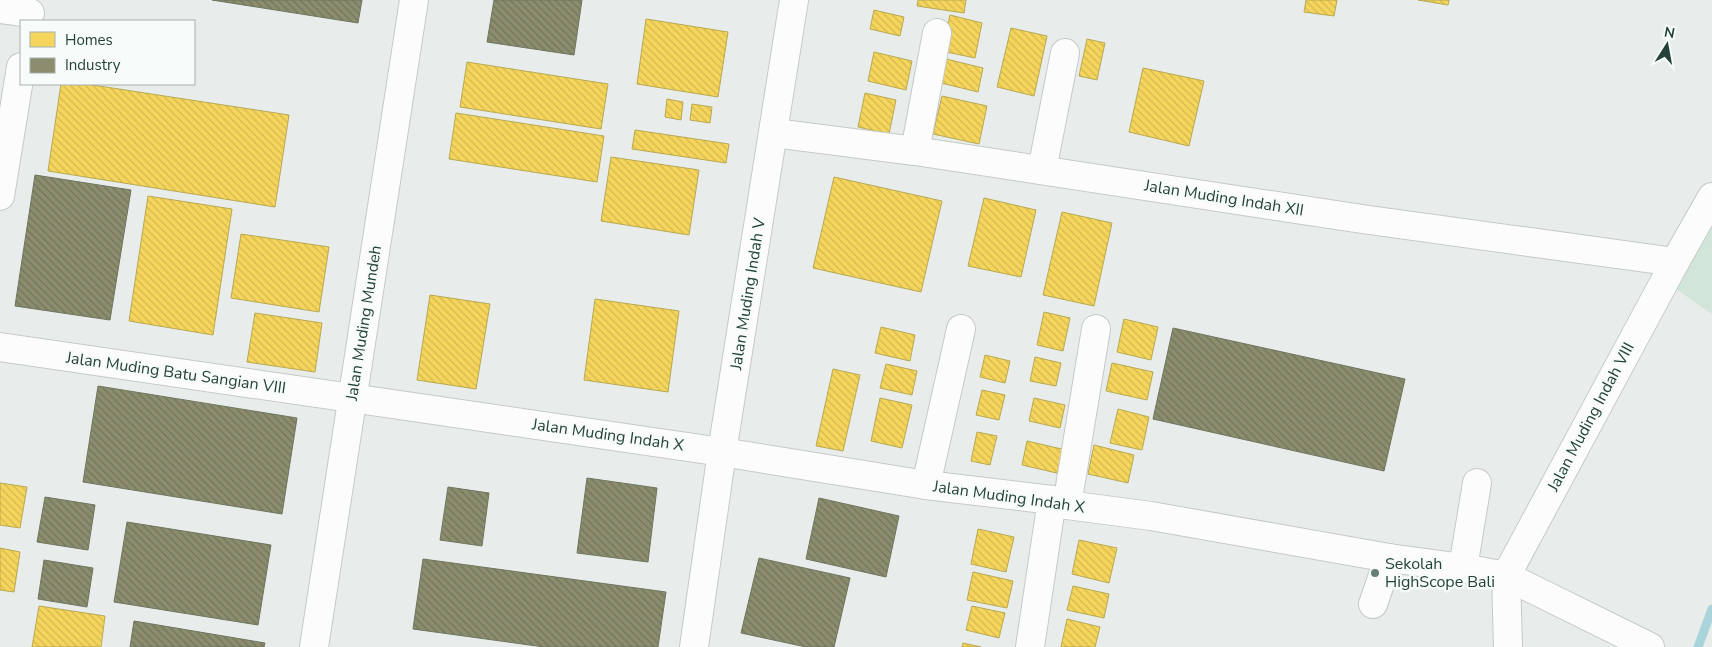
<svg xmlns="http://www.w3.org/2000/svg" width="1712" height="647" font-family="'Nunito Sans',sans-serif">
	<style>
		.grass { fill: #d1e6d8 }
		.homes { fill: url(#homes-back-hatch); stroke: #b7a952 }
		.industry { fill: url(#industry-back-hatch); stroke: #6d765e }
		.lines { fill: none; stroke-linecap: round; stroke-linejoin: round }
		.stream { stroke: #a9d4db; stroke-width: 9 }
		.minor-casing { stroke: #c5cac8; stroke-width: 30 }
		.minor { stroke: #fcfcfc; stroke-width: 28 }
		.poi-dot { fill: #697e78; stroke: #f7fbf9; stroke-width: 2 }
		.labels { text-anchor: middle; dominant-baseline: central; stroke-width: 5; stroke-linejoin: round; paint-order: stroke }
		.street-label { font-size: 16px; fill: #24423a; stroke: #f7fbf9 }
		.poi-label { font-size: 16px; fill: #24423a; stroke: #f7fbf9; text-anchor: start }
	</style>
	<defs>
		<pattern id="homes-back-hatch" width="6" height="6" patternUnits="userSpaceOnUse" patternTransform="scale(1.25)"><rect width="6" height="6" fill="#f6d55c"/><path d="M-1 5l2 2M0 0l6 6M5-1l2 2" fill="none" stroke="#d3b851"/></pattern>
		<pattern id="industry-back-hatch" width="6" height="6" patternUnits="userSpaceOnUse" patternTransform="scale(1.25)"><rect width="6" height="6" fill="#8c8c6e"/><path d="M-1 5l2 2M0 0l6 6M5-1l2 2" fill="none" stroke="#72745b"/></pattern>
	</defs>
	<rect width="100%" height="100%" fill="#e8edeb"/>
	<!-- grass -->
	<path class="grass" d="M1712,223v91l-39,-27z"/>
	<!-- homes -->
	<g class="homes">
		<path d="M918,0h48l-2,13 -47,-7z"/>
		<path d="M1306,0h31l-3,16 -30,-4z"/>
		<path d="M1418,0h31l-1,5z"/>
		<path d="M874,10l30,7 -4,19 -30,-7z"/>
		<path d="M950,15l32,8 -7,35 -33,-7z"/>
		<path d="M646,19l82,13 -10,65 -81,-13z"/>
		<path d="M1011,28l36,8 -13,60 -37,-9z"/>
		<path d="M1087,39l18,4 -8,37 -18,-4z"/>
		<path d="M874,52l38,9 -6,29 -38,-9z"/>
		<path d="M946,59l37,9 -5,24 -37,-9z"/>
		<path d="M467,62l141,22 -7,45 -141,-22z"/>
		<path d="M1143,68l61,13 -15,65 -60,-14z"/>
		<path d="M61,84h25l203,31 -14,92 -227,-36z"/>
		<path d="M865,93l31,7 -7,34 -31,-7z"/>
		<path d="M942,96l45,10 -8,38 -46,-10z"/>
		<path d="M667,99l16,3 -2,18 -16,-3z"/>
		<path d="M692,104l20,3 -2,16 -20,-3z"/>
		<path d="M456,113l148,23 -7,46 -148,-23z"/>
		<path d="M635,130l94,14 -3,19 -94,-14z"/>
		<path d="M611,157l88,13 -10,65 -88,-14z"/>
		<path d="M834,177l108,24 -21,91 -108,-24z"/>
		<path d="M148,196l84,13 -19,126 -84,-14z"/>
		<path d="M984,198l52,12 -15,67 -53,-11z"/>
		<path d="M1062,212l50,11 -18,83 -51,-11z"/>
		<path d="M241,234l88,13 -10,65 -88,-14z"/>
		<path d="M430,295l60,9 -14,85 -59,-9z"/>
		<path d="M595,299l84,12 -11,81 -84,-12z"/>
		<path d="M1044,312l26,6 -7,33 -26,-6z"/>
		<path d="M255,313l67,10 -7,49 -68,-10z"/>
		<path d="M1124,319l34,8 -7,33 -34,-8z"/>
		<path d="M881,327l34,8 -5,26 -35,-8z"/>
		<path d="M985,355l25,6 -5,22 -25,-6z"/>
		<path d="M1035,357l26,6 -5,23 -26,-5z"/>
		<path d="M1112,363l41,9 -6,28 -41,-9z"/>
		<path d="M886,364l31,7 -5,24 -32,-7z"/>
		<path d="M833,369l27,6 -17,76 -27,-5z"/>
		<path d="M982,390l23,5 -6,25 -23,-5z"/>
		<path d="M880,398l32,7 -10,43 -31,-7z"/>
		<path d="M1034,398l31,7 -5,23 -31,-7z"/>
		<path d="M1118,409l31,8 -7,33 -32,-7z"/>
		<path d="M977,432l20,4 -7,29 -19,-4z"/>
		<path d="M1027,441l39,9 -5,24 -39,-9z"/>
		<path d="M1094,445l40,10 -6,28 -40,-9z"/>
		<path d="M0,483l27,4 -7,41 -20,-3z"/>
		<path d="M978,529l36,8 -8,35 -35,-8z"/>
		<path d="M1079,540l38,8 -8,35 -37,-9z"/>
		<path d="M0,548l20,4 -6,40 -14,-2z"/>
		<path d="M973,572l40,9 -6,27 -40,-8z"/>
		<path d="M1073,586l36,8 -5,24 -37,-8z"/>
		<path d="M39,606l66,10 -4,31h-69z"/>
		<path d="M972,606l33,7 -6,25 -33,-8z"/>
		<path d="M1067,619l33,8 -5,20h-34z"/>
		<path d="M963,643l18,4h-19z"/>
	</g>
	<!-- industry -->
	<g class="industry">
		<path d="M212,0h150l-4,23z"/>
		<path d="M494,0h88l-8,55 -87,-13z"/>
		<path d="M35,175l96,15 -21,130 -95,-14z"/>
		<path d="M1173,328l232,51 -21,92 -231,-52z"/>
		<path d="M98,386l199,32 -15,96 -199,-32z"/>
		<path d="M587,478l70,10 -9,74 -71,-9z"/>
		<path d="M448,487l41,6 -7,53 -42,-6z"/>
		<path d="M45,497l50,8 -7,45 -51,-8z"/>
		<path d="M819,498l80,18 -13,61 -80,-18z"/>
		<path d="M127,522l144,23 -13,80 -144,-23z"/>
		<path d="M759,558l91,20 -16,69h-28l-65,-14z"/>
		<path d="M423,559l243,33 -8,55h-114l-131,-18z"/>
		<path d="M44,560l49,8 -6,39 -49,-8z"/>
		<path d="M134,621l131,22 -1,4h-134z"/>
	</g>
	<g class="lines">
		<!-- stream -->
		<path class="stream" d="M1698,647l14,-38"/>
		<defs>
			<g id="minor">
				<path d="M0,9l30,4"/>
				<path d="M774,133l141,18 447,68 313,43"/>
				<path d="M915,151l22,-118"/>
				<path d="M1042,170l23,-117"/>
				<path d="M0,196l21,-129"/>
				<path d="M0,347l722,105 204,33 126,15 15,5 84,11 238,42 74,10 43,8 144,71"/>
				<path d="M926,485l35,-156"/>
				<path d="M1067,505l29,-176"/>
				<path d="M1463,568l14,-85"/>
				<path d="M1373,604l16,-46"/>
				<path d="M314,647l100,-647"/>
				<path d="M694,647l28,-195 72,-452"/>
				<path d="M1030,647l22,-147"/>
				<path d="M1508,647l-2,-71 169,-314 37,-65"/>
			</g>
		</defs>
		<!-- minor casing -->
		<use href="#minor" class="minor-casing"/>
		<!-- minor -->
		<use href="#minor" class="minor"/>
	</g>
	<!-- markers -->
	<circle class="poi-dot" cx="1375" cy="573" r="5"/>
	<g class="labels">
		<!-- street labels -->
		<g class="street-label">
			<text transform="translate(1224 198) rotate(9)">Jalan Muding Indah XII</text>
			<text transform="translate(748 294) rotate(-81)">Jalan Muding Indah V</text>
			<text transform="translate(364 323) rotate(-81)">Jalan Muding Mundeh</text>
			<text transform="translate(176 373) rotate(8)">Jalan Muding Batu Sangian VIII</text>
			<text transform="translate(1591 417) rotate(-62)">Jalan Muding Indah VIII</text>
			<text transform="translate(608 435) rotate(8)">Jalan Muding Indah X</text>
			<text transform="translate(1009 497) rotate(8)">Jalan Muding Indah X</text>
		</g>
		<!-- poi labels -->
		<g class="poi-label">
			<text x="1385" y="564">Sekolah<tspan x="1385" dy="18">HighScope Bali</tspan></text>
		</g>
	</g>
	<!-- legend -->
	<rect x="20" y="20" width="175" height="65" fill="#f7fbf9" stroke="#a3b1ad"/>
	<rect x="30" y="32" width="25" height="15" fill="#f6d55c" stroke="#a3b1ad"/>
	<text x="65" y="45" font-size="15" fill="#24423a">Homes</text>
	<rect x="30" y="58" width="25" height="15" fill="#8c8c6e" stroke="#a3b1ad"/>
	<text x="65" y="70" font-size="15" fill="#24423a">Industry</text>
	<!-- north arrow -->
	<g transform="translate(1667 45) rotate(11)" stroke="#f7fbf9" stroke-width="4" paint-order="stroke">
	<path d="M0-4L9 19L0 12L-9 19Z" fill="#24423a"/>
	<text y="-8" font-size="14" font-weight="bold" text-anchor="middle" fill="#24423a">N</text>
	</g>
</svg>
